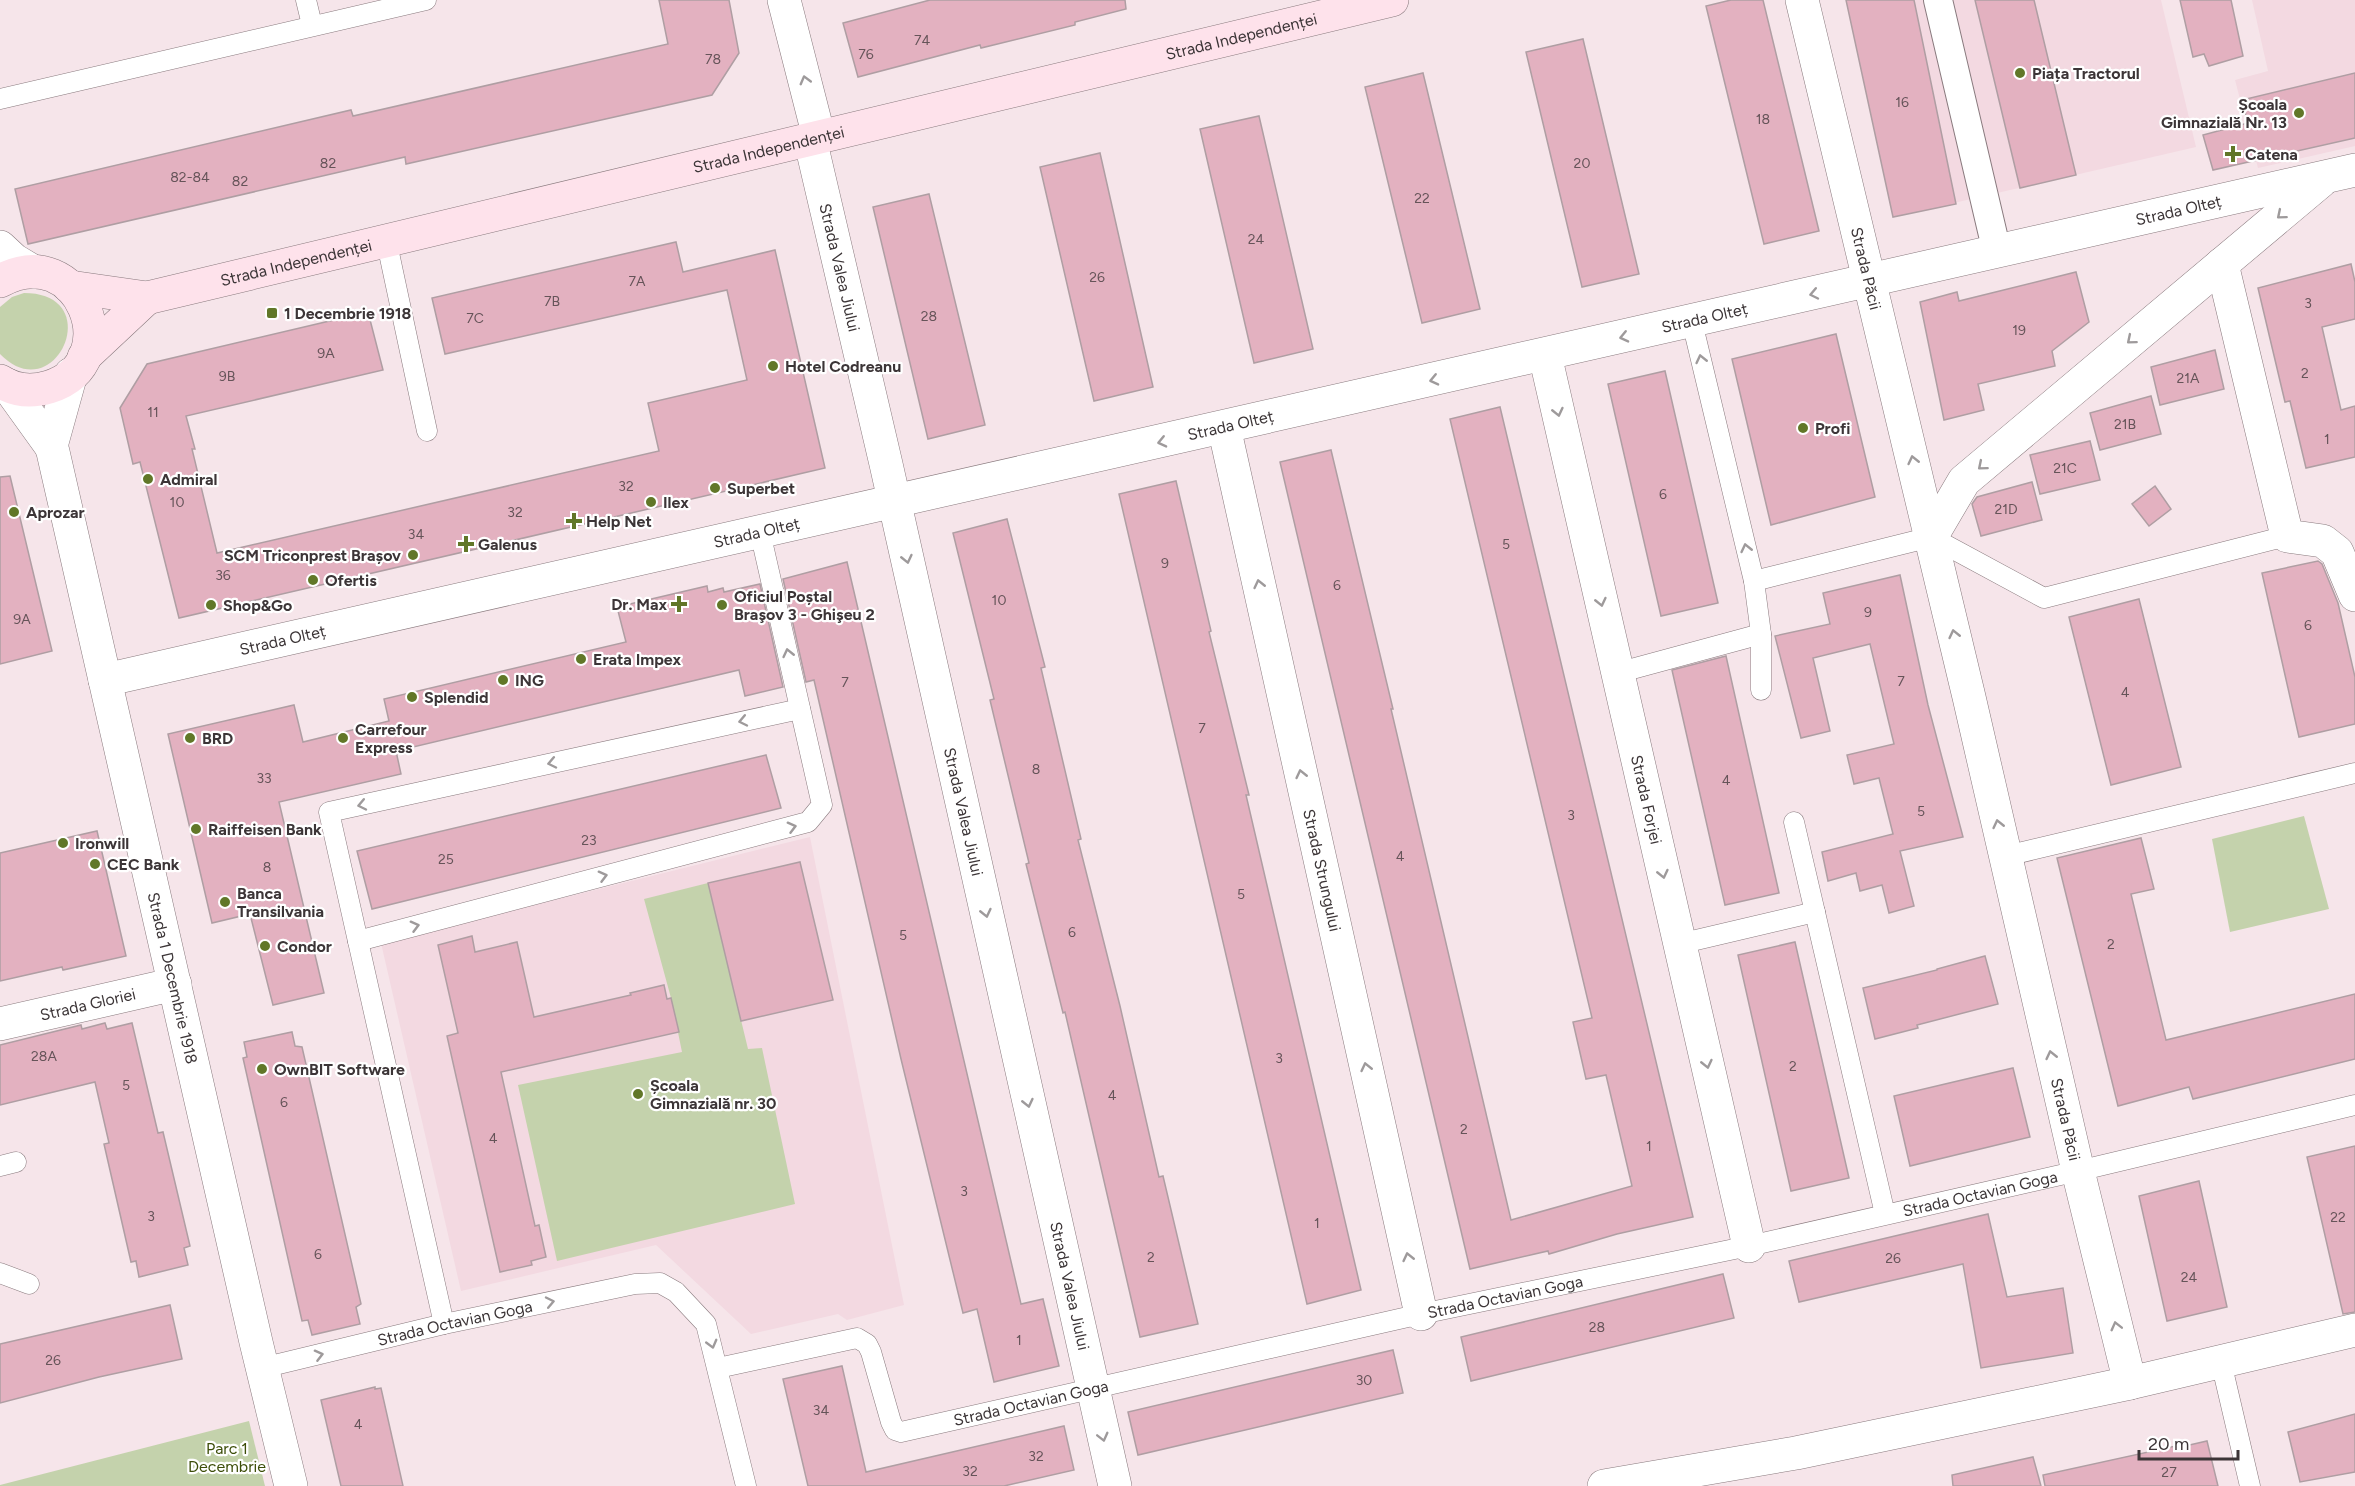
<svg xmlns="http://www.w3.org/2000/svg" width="2355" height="1486" font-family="Figtree,sans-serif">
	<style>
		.built { fill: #f3d9e1 }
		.green { fill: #c4d2ac }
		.building { fill: #e3b1c0; stroke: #af9ea3; stroke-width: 1.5 }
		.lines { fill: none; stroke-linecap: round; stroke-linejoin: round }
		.service-casing { stroke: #897a7e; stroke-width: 21 }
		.pedestrian-casing { stroke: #897a7e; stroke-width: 30 }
		.minor-casing { stroke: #897a7e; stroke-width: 34 }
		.tertiary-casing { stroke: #897a7e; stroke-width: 34 }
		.secondary-casing { stroke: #897a7e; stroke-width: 34 }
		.service { stroke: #fff; stroke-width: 20 }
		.pedestrian { stroke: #fff; stroke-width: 28 }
		.minor { stroke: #fff; stroke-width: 33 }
		.tertiary { stroke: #fff; stroke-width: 33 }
		.secondary { stroke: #fee2eb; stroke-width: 33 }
		.oneway { stroke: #9e9a9b }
		.poi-dot { fill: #617728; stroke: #fff; stroke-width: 2 }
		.labels { text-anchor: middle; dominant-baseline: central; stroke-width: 4.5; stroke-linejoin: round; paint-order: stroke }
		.number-label { font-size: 14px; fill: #665459 }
		.street-label { font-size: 16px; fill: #3c3537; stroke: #fff }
		.poi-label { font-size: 16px; font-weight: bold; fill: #3c3537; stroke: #fff; text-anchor: start }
		.park-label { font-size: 16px; fill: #3c4d08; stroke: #fff }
	</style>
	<rect width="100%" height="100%" fill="#f6e5ea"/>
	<!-- built -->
	<g class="built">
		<path d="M1846,0h315l35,147 -303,70z"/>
		<path d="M2252,0h103v146l-97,22 -23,-88 33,-9z"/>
		<path d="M810,837l94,468 -57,15 -9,-6 -87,20 -95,-89 -195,46 -80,-348z"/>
	</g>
	<!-- green -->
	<g class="green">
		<path d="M24,293c84,0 31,118 -24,61v-47l12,-10z"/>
		<path d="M2304,816l25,93 -99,23 -18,-93z"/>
		<path d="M708,883l40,166 14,-1 33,156 -238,57 -39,-176 164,-33 -11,-54 -27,-99z"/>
		<path d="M249,1421l16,65h-265v-1z"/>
	</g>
	<!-- building -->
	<g class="building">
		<path d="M659,0h70l10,53 -27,42 -306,69 -1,-7 -377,87 -13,-55 336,-79 2,6 315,-72z"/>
		<path d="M930,0h195l1,9 -51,13v3l-94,23 -1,-3 -122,32 -15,-54z"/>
		<path d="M1731,0h32l56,231 -55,13 -58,-238z"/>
		<path d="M1846,0h68l42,204 -63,13z"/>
		<path d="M1975,0h59l42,175 -56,13z"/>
		<path d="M2180,0h51l12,56 -34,10 -5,-12 -11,3z"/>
		<path d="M1583,39l56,235 -57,13 -56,-235z"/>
		<path d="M1423,73l57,236 -58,14 -57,-236z"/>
		<path d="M2355,73v65l-142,32 -10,-35 45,-12 -6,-23z"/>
		<path d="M1259,116l54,233 -59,14 -54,-234z"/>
		<path d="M1100,153l53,234 -59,14 -54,-234z"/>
		<path d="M929,194l56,231 -57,14 -55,-232z"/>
		<path d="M676,242l7,30 92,-22 50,218 -646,150 -39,-156 -7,2 -13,-56 27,-44 221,-52 15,58 -197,46 9,33h-3l25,104 442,-102 -11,-48 99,-23 -20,-90 -282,64 -13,-56z"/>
		<path d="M2351,264l4,18v37l-33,8 19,83 14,-4v51l-49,11 -16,-67 -5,1 -27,-114z"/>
		<path d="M2076,272l13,50 -37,29 3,15 -77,18 6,26 -40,10 -24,-118 37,-10 2,9z"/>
		<path d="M1836,334l39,163 -104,28 -39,-166z"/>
		<path d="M2215,350l9,39 -64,16 -9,-38z"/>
		<path d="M1665,371l53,232 -57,13 -53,-232z"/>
		<path d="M2151,396l10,38 -61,16 -10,-37z"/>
		<path d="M1500,407l193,810 -76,17 -68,20 -1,-3 -78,18 -190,-807 51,-12 62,259h-2l120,511 121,-34 -26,-111 -20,4 -13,-57 19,-4 -142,-599z"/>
		<path d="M2090,441l10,39 -60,14 -10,-39z"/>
		<path d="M10,476l42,175 -52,13v-187z"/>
		<path d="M1176,481l35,150 -2,1 40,163h-3l115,495 -54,14 -188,-810z"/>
		<path d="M2032,482l10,38 -61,16 -9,-32 5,-7z"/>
		<path d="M2155,486l16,23 -22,17 -17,-22z"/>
		<path d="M1007,519l38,148 -4,1 40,171 -3,1 42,166 39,171 4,-1 35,148 -58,13 -75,-325 -2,1 -37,-149 3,-1 -39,-163 4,-1 -41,-166z"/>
		<path d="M2318,561l4,3 16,39 17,74v47l-56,13 -37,-164z"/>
		<path d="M847,562l174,742 22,-5 16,67 -65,16 -17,-73 -14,4 -62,-254 -87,-379 -8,2 -23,-103z"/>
		<path d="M1900,575l28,130 35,132 -63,14 14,55 -25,7 -7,-28 -22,6 -4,-18 -28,8 -6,-29 71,-18 -14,-56 -25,6 -7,-29 47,-11 -24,-100 -57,14 17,73 -29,7 -26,-102 55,-12 -7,-31z"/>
		<path d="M760,584l23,103 -38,9 -6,-26 -343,81 5,23 -122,28 45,191 -51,12 -23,-91 -38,9 -44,-189 126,-29 9,37 86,-21 -5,-22 242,-57 -9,-35 90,-21 1,6 15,-4 1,4z"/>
		<path d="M2139,599l42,168 -70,18 -42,-168z"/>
		<path d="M1726,656l53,237 -54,12 -53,-235z"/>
		<path d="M766,755l15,53 -409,101 -15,-58z"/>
		<path d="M97,831l29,125 -63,14 -1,-3 -62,14v-128z"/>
		<path d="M2141,838l13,51 -23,5 35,146 189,-46v65l-162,40 -4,-12 -71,19 -61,-248z"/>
		<path d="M800,862l33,138 -92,21 -33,-138z"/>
		<path d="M472,936l3,16 42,-10 17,75 97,-22 -1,-2 34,-8 3,14 4,-1 8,34 -178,40 34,154 4,-1 7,32 -15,4 1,4 -32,7 -53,-236 11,-3 -20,-88z"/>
		<path d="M1795,942l54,236 -58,13 -53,-236z"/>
		<path d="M1985,956l13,48 -81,21 1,3 -43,11 -12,-51 74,-18v-1z"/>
		<path d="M105,1023l2,6 25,-6 26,110 5,-1 27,114 -6,2 4,17 -49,12 -3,-16 -5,1 -27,-118 5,-1 -14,-61 -95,23v-60l81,-20 1,4z"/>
		<path d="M292,1032l3,14 7,1 59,257 -5,3 4,17 -48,11 -4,-15 -6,1 -59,-263 4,-1 -3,-15z"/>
		<path d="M2013,1068l17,69 -120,29 -16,-70z"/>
		<path d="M2355,1146v166l-12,2 -36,-157z"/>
		<path d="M2199,1181l28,126 -60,14 -28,-125z"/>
		<path d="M1988,1214l19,83 56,-9 10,65 -92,15 -18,-104 -164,38 -10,-41z"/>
		<path d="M1723,1274l11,44 -263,63 -10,-44z"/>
		<path d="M170,1305l12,54 -83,18 -99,26v-59z"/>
		<path d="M1393,1350l10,43 -265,62 -10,-43z"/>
		<path d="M842,1366l24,106 198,-46 10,44 -70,16h-196l-25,-107z"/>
		<path d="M375,1387v2l6,-1 22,98h-62l-20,-86z"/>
		<path d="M2355,1414v58l-55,10 -12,-50z"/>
		<path d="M2207,1441l11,45h-173l-2,-11 137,-30 1,2z"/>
		<path d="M2033,1457l8,29h-88l-1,-11z"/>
	</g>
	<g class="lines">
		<defs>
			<g id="service">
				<path d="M306,0l6,25"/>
				<path d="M0,99l426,-99"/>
				<path d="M386,239l41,192"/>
				<path d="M1692,322l62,259 7,53v56"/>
				<path d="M1754,581l177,-44 113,61 243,-62"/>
				<path d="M1617,673l144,-39"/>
				<path d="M1794,822l91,392"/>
				<path d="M2006,856l349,-83"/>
				<path d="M358,941l450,-119 14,-17 -62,-273"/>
				<path d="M1679,944l136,-32"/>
				<path d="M0,1166l16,-4"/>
				<path d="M0,1273l29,11"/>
				<path d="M444,1324l-115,-512 471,-103"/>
				<path d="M2221,1362l29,124"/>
				<path id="s1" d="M262,1368l182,-44 191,-40 25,-1 16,9 30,32 40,162"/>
				<path id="s2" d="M718,1368l139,-30 10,6 4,8 20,70 4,8 6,2 520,-118 328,-68 329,-75 277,-66"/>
			</g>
			<path id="pedestrian" d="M1938,0l59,252"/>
			<g id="minor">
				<path d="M784,0l35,137"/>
				<path id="s3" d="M1802,0l167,697 109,474 52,212"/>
				<path id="s4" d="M810,139l76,325 229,1022"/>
				<path d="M2222,264l65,272 36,5 14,11 18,43"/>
				<path id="s5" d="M1545,355l204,891"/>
				<path id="s6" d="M7,385l44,61 2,6 203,890 35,144"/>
				<path id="s7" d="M1224,427l197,887"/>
				<path d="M51,446l20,-72"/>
				<path d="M1931,537l33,-56 357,-300"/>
				<path id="s8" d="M105,680l2250,-510"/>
				<path id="s9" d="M0,1024l175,-40"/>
				<path d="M1604,1486l192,-33 334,-70 225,-53"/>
			</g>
			<path id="tertiary" d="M0,247l14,13 20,12"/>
			<g id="secondary">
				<path d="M0,281c80,-44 129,81 49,106 -17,5 -34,4 -49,-6"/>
				<path id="s10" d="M70,287l77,11 1245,-298"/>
				<path d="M84,357l63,-59"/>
			</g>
		</defs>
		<!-- service casing -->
		<use href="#service" class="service-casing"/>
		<!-- pedestrian casing -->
		<use href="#pedestrian" class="pedestrian-casing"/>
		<!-- minor casing -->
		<use href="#minor" class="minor-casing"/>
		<!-- tertiary casing -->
		<use href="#tertiary" class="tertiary-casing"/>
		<!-- secondary casing -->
		<use href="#secondary" class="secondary-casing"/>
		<!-- service -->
		<use href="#service" class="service"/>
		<!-- pedestrian -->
		<use href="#pedestrian" class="pedestrian"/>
		<!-- minor -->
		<use href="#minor" class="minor"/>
		<!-- tertiary -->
		<use href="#tertiary" class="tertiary"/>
		<!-- secondary -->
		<use href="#secondary" class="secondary"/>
	</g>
	<!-- one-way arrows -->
	<defs><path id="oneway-chevron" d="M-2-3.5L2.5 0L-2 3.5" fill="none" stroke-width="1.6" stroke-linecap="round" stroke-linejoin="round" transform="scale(1.5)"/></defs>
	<g class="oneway">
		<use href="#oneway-chevron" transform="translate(805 80) rotate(-105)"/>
		<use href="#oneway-chevron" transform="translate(2281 215) rotate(140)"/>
		<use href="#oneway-chevron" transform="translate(1814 294) rotate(168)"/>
		<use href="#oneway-chevron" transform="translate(1624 337) rotate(167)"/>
		<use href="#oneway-chevron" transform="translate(2131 340) rotate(140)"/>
		<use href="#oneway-chevron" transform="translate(1701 359) rotate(-103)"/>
		<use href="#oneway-chevron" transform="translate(1434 380) rotate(167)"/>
		<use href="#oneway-chevron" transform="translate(1558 412) rotate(77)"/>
		<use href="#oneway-chevron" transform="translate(1162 442) rotate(167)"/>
		<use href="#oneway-chevron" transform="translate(1913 460) rotate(-103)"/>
		<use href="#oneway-chevron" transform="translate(1982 466) rotate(140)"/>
		<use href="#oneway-chevron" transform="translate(1746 548) rotate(-103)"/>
		<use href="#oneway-chevron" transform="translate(907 559) rotate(77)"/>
		<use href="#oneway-chevron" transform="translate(1259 584) rotate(-103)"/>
		<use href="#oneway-chevron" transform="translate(1601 602) rotate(77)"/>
		<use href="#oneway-chevron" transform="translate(1954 634) rotate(-103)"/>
		<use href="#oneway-chevron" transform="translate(788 653) rotate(-103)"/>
		<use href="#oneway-chevron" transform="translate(743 721) rotate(168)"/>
		<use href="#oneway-chevron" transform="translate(552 763) rotate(168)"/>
		<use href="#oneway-chevron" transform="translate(1301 774) rotate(-103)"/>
		<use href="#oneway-chevron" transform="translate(362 805) rotate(168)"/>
		<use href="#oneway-chevron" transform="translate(1998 824) rotate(-103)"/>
		<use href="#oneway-chevron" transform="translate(792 827) rotate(-15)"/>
		<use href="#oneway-chevron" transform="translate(1663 874) rotate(77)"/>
		<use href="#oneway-chevron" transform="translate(603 876) rotate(-15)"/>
		<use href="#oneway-chevron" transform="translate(986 913) rotate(77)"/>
		<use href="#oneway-chevron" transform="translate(415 926) rotate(-15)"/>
		<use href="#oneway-chevron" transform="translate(2051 1055) rotate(-103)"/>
		<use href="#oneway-chevron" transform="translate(1707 1064) rotate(77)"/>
		<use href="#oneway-chevron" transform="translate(1366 1067) rotate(-103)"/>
		<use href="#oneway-chevron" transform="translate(1028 1103) rotate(77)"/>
		<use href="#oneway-chevron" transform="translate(1408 1257) rotate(-103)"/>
		<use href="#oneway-chevron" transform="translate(550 1302) rotate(-12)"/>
		<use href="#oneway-chevron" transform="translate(2116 1326) rotate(-104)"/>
		<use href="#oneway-chevron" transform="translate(712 1344) rotate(75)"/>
		<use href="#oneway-chevron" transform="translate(319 1355) rotate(-14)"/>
		<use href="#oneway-chevron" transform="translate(1103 1437) rotate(76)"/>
	</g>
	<!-- markers -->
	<g class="poi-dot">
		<circle cx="2020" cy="73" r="6"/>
		<circle cx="2299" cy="113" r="6"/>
		<path d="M2230 145h6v6h6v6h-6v6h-6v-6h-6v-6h6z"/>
		<rect x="266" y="307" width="12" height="12" rx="3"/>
		<circle cx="773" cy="366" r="6"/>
		<circle cx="1803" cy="428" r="6"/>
		<circle cx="148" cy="479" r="6"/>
		<circle cx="715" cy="488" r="6"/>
		<circle cx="651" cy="502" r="6"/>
		<circle cx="14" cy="512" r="6"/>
		<path d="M571 512h6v6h6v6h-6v6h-6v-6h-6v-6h6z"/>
		<path d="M463 535h6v6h6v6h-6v6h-6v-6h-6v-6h6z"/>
		<circle cx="413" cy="555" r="6"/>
		<circle cx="313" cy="580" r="6"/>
		<path d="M676 595h6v6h6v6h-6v6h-6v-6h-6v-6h6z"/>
		<circle cx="211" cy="605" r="6"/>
		<circle cx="722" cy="605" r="6"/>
		<circle cx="581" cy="659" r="6"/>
		<circle cx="503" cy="680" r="6"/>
		<circle cx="412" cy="697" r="6"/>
		<circle cx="190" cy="738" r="6"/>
		<circle cx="343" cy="738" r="6"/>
		<circle cx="196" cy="829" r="6"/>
		<circle cx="63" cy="843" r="6"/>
		<circle cx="95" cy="864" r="6"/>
		<circle cx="225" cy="902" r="6"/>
		<circle cx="265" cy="946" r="6"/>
		<circle cx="262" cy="1069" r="6"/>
		<circle cx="638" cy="1094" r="6"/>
	</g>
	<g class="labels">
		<!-- number labels -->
		<g class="number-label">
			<text x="922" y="40">74</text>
			<text x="866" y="54">76</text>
			<text x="713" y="59">78</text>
			<text x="1902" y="102">16</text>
			<text x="1763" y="119">18</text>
			<text x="328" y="163">82</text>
			<text x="1582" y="163">20</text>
			<text x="190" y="177">82-84</text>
			<text x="240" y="181">82</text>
			<text x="1422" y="198">22</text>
			<text x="1256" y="239">24</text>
			<text x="1097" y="277">26</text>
			<text x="637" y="281">7A</text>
			<text x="552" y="301">7B</text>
			<text x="2308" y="303">3</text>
			<text x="929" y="316">28</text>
			<text x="475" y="318">7C</text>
			<text x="2019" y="330">19</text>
			<text x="326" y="353">9A</text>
			<text x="2305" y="373">2</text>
			<text x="227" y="376">9B</text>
			<text x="2188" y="378">21A</text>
			<text x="153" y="412">11</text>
			<text x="2125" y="424">21B</text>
			<text x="2327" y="439">1</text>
			<text x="2065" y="468">21C</text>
			<text x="626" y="486">32</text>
			<text x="1663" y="494">6</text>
			<text x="177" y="502">10</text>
			<text x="2006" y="509">21D</text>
			<text x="515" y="512">32</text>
			<text x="416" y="534">34</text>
			<text x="1506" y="544">5</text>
			<text x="1165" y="563">9</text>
			<text x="223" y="575">36</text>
			<text x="1337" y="585">6</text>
			<text x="999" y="600">10</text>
			<text x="1868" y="612">9</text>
			<text x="22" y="619">9A</text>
			<text x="2308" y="625">6</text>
			<text x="1901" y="681">7</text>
			<text x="845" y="682">7</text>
			<text x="2125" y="692">4</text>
			<text x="1202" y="728">7</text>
			<text x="1036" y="769">8</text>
			<text x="264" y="778">33</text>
			<text x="1726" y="780">4</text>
			<text x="1921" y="811">5</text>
			<text x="1571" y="815">3</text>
			<text x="589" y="840">23</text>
			<text x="1400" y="856">4</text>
			<text x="446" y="859">25</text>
			<text x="267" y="867">8</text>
			<text x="1241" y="894">5</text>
			<text x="1072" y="932">6</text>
			<text x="903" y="935">5</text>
			<text x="2111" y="944">2</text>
			<text x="44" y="1056">28A</text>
			<text x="1279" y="1058">3</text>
			<text x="1793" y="1066">2</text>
			<text x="126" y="1085">5</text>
			<text x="1112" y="1095">4</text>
			<text x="284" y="1102">6</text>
			<text x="1464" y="1129">2</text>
			<text x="493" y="1138">4</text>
			<text x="1649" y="1146">1</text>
			<text x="964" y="1191">3</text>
			<text x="151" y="1216">3</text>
			<text x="2338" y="1217">22</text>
			<text x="1317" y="1223">1</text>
			<text x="318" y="1254">6</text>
			<text x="1151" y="1257">2</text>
			<text x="1893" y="1258">26</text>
			<text x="2189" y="1277">24</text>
			<text x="1597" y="1327">28</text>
			<text x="1019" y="1340">1</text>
			<text x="53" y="1360">26</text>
			<text x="1364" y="1380">30</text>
			<text x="821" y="1410">34</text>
			<text x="358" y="1424">4</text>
			<text x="1036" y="1456">32</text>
			<text x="970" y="1471">32</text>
			<text x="2169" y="1472">27</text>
		</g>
		<!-- street labels -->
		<g class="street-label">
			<text stroke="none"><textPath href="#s10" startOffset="1203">Strada Independenței</textPath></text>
			<text stroke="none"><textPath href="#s10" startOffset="717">Strada Independenței</textPath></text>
			<text stroke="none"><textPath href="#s8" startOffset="2126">Strada Olteț</textPath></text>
			<text stroke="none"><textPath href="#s10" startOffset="231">Strada Independenței</textPath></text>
			<text stroke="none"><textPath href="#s4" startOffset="132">Strada Valea Jiului</textPath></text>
			<text stroke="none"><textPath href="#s3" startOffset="276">Strada Păcii</textPath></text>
			<text stroke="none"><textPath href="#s8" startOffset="1640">Strada Olteț</textPath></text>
			<text stroke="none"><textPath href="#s8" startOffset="1154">Strada Olteț</textPath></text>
			<text stroke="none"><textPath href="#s8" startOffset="668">Strada Olteț</textPath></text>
			<text stroke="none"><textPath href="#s8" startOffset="182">Strada Olteț</textPath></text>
			<text stroke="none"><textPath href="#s5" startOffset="456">Strada Forjei</textPath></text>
			<text stroke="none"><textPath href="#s4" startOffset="690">Strada Valea Jiului</textPath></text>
			<text stroke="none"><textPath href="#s7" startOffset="454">Strada Strungului</textPath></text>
			<text stroke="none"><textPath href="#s6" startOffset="621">Strada 1 Decembrie 1918</textPath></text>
			<text stroke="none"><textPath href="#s9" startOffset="90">Strada Gloriei</textPath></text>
			<text stroke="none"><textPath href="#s3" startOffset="1150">Strada Păcii</textPath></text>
			<text stroke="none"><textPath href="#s2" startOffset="1356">Strada Octavian Goga</textPath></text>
			<text stroke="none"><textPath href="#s4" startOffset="1176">Strada Valea Jiului</textPath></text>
			<text stroke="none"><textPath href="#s2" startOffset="870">Strada Octavian Goga</textPath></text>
			<text stroke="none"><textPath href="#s1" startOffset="198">Strada Octavian Goga</textPath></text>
			<text stroke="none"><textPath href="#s2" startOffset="384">Strada Octavian Goga</textPath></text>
		</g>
		<!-- poi labels -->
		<g class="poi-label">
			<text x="2032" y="73">Piața Tractorul</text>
			<text x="2287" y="104" text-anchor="end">Școala<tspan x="2287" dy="18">Gimnazială Nr. 13</tspan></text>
			<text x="2245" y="154">Catena</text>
			<text x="284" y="313">1 Decembrie 1918</text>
			<text x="785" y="366">Hotel Codreanu</text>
			<text x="1815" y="428">Profi</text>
			<text x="160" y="479">Admiral</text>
			<text x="727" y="488">Superbet</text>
			<text x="663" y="502">Ilex</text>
			<text x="26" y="512">Aprozar</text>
			<text x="586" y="521">Help Net</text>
			<text x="478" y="544">Galenus</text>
			<text x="401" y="555" text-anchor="end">SCM Triconprest Brașov</text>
			<text x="325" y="580">Ofertis</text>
			<text x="734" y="596">Oficiul Poștal<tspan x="734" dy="18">Braşov 3 - Ghişeu 2</tspan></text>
			<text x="667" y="604" text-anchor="end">Dr. Max</text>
			<text x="223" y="605">Shop&amp;Go</text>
			<text x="593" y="659">Erata Impex</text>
			<text x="515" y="680">ING</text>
			<text x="424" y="697">Splendid</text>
			<text x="355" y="729">Carrefour<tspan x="355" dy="18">Express</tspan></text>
			<text x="202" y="738">BRD</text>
			<text x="208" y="829">Raiffeisen Bank</text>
			<text x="75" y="843">Ironwill</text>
			<text x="107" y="864">CEC Bank</text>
			<text x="237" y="893">Banca<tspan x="237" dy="18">Transilvania</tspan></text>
			<text x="277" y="946">Condor</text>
			<text x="274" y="1069">OwnBIT Software</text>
			<text x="650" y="1085">Școala<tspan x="650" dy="18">Gimnazială nr. 30</tspan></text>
		</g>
		<!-- park labels -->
		<g class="park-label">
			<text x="227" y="1448">Parc 1<tspan x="227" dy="18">Decembrie</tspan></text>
		</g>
	</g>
	<!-- scale -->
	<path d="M2139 1450v9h99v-9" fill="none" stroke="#3c3537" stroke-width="3"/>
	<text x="2148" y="1450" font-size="18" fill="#3c3537" stroke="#ffffff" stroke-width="4.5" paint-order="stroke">20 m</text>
</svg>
